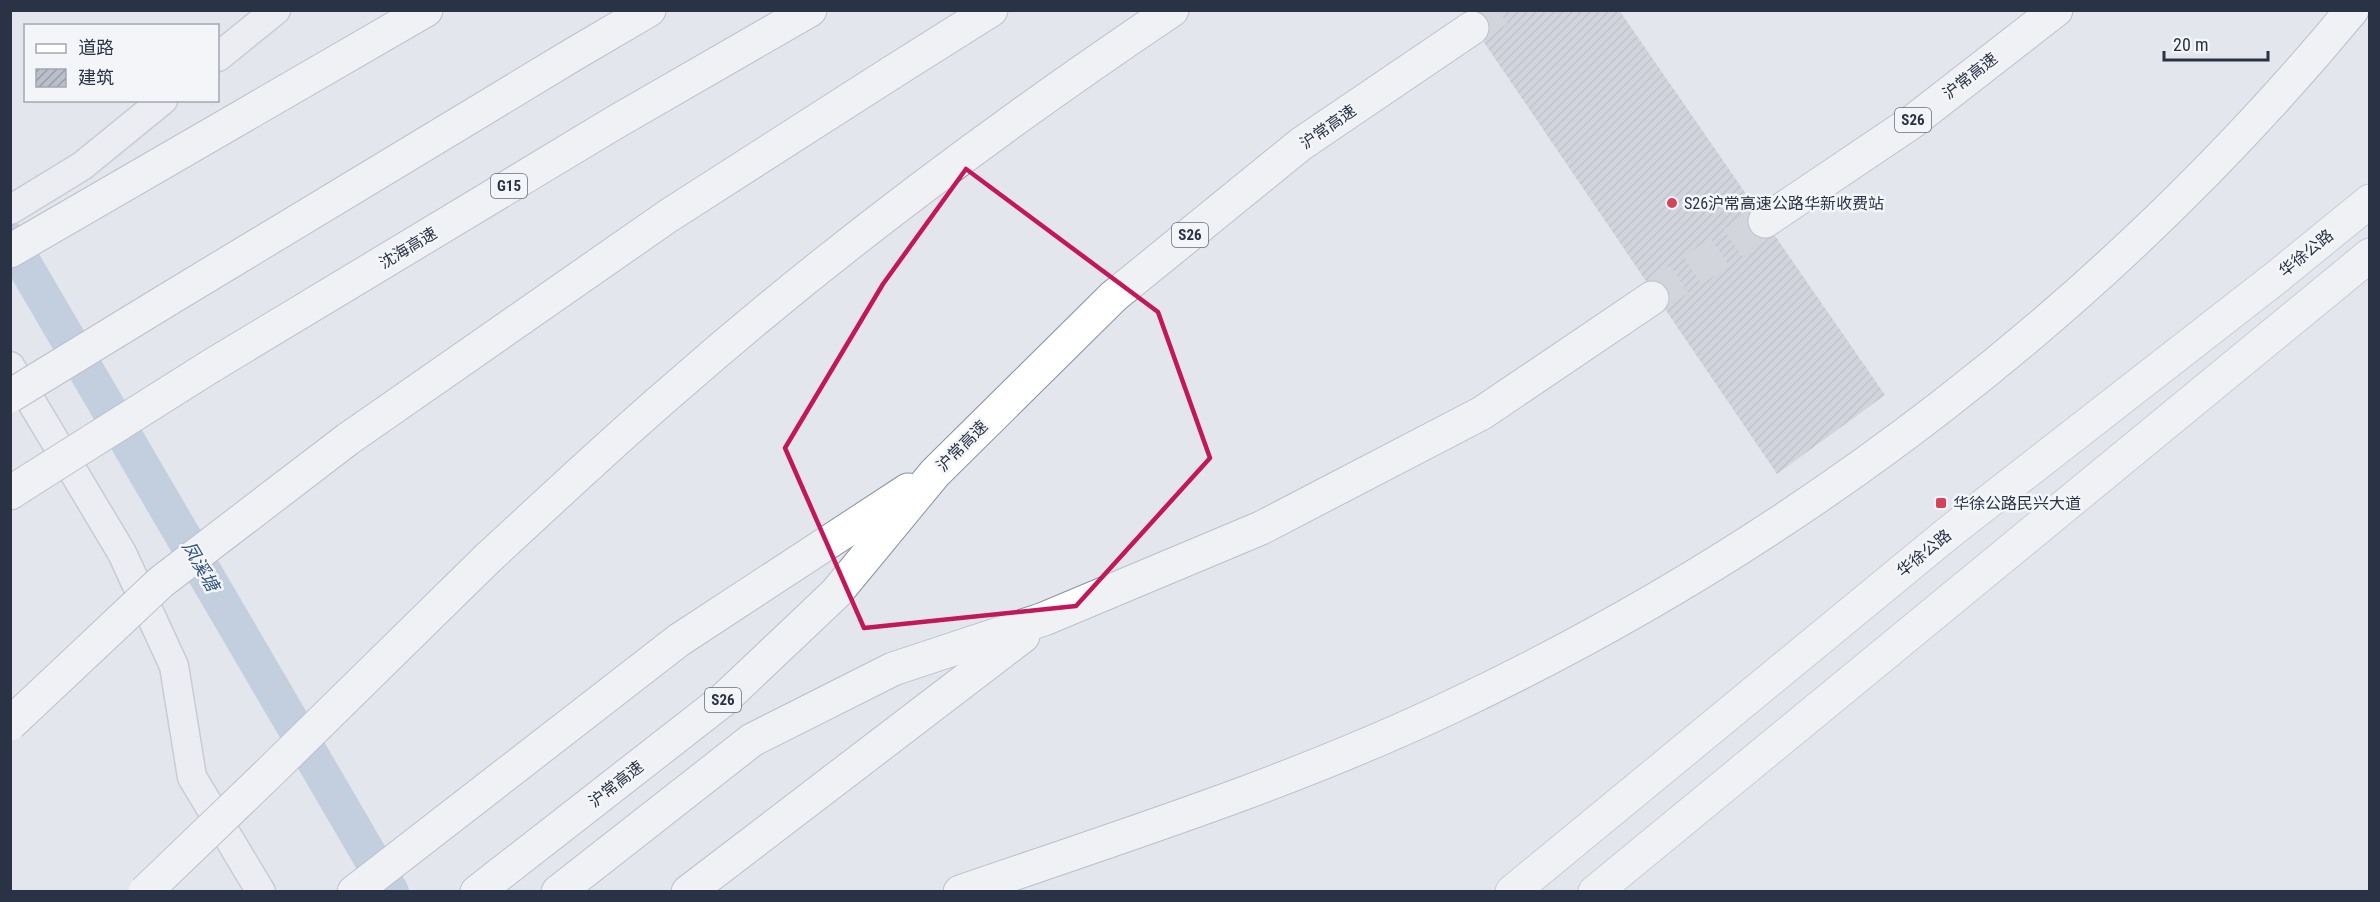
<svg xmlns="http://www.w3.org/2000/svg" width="2380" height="902" font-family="'Roboto Condensed','Noto Sans SC',sans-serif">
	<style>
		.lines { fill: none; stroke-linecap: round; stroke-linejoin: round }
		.canal { stroke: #9cb4cd; stroke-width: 36 }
		.building { fill: url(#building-hatch) }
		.highway-tunnel { stroke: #bec2cb; stroke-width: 33; stroke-dasharray: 33 16; stroke-linecap: butt }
		.street-casing { stroke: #a8adb7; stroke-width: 31 }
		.secondary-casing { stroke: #a8adb7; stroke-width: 35 }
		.highway-casing { stroke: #8993a3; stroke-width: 35 }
		.street { stroke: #f6f7f9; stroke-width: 28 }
		.secondary { stroke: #fff; stroke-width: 33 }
		.highway { stroke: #fff; stroke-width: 33 }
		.highway-bridge-casing { stroke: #8993a3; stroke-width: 35; stroke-linecap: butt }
		.highway-bridge { stroke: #fff; stroke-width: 33 }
		.marked { fill: none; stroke: #c2185b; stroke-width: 4.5; stroke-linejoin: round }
		.poi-dot { fill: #d54358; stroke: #f3f5f9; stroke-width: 2 }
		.labels { text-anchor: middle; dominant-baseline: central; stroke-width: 5; stroke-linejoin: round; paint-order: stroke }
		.shield { fill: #f3f5f9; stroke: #666d7b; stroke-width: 1.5 }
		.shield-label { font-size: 15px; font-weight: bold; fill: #2a3345 }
		.street-label { font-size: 16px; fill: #2a3345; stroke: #f3f5f9 }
		.poi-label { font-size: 16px; fill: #2a3345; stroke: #f3f5f9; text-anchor: start }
		.water-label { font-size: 18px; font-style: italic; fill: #31527b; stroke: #f3f5f9 }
	</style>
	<defs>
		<pattern id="building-hatch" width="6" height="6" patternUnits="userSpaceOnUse" patternTransform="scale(1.5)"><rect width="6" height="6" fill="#babfca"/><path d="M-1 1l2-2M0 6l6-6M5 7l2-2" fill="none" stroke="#979ca6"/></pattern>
	</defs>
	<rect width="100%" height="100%" fill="#e3e6ec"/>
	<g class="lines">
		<!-- canal -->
		<path class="canal" d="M10,240l381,652"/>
	</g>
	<!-- building -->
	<path class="building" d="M1462,10h157l266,385 -108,79z"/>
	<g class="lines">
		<!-- highway-tunnel -->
		<g class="highway-tunnel">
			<path d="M1472,28l26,-18"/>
			<path d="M1652,298l113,-77"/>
		</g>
		<defs>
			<g id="street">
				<path d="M218,57l58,-47"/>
				<path d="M10,210l72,-44 81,-66"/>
				<path d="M10,366l112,187 52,113 18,111 69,115"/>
			</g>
			<g id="secondary">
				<path d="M1512,892l435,-358 331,-258 92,-75"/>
				<path d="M1595,892l775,-637"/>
			</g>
			<g id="highway">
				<path d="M891,73l100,-63"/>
				<path d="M1765,221l147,-99 144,-112"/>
				<path d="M10,251l416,-241"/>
				<path d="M167,300l407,-246 75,-44"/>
				<path d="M211,366l403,-243 196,-113"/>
				<path d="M10,493l25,-16"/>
				<path d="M488,558c61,-56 122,-114 185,-168 157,-138 325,-263 499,-380"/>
				<path d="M354,892l325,-252 229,-150"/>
				<path d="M477,892l245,-191 114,-108 99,-120 179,-177 187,-152 171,-116"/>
				<path d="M558,892l194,-152 141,-71 151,-50 217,-91 221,-115 170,-115"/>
				<path d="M688,892l335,-256"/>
				<path d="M960,892c166,-57 336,-111 495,-187 344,-163 654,-401 897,-695"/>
			</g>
		</defs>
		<!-- street casing -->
		<use href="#street" class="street-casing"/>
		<!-- secondary casing -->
		<use href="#secondary" class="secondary-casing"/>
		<!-- highway casing -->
		<use href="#highway" class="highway-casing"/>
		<!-- street -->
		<use href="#street" class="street"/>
		<!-- secondary -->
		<use href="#secondary" class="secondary"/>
		<!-- highway -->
		<use href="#highway" class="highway"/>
		<defs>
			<g id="highway-bridge">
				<path d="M10,396l157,-96"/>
				<path d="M35,477l176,-111"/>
				<path d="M10,724l151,-142 187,-143 320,-223 223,-143"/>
				<path d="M145,892l127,-122 216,-212"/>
			</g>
		</defs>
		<!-- highway-bridge casing -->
		<use href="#highway-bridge" class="highway-bridge-casing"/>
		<!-- highway-bridge -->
		<use href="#highway-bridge" class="highway-bridge"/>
	</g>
	<!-- marked area -->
	<path d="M0 0H2380V902H0ZM966,169l192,143 52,146 -134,148 -212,22 -79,-180 98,-164z" fill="#e3e6ec" fill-opacity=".55" fill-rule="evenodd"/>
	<path class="marked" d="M966,169l192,143 52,146 -134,148 -212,22 -79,-180 98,-164z"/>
	<!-- markers -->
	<g class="poi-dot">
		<circle cx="1672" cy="203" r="6"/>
		<rect x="1935" y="497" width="12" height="12" rx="3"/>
	</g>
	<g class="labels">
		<!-- shield labels -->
		<g class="shield">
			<rect x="1895" y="108" width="36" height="24" rx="4.5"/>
			<rect x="491" y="174" width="36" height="24" rx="4.5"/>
			<rect x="1172" y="223" width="36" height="24" rx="4.5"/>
			<rect x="705" y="688" width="36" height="24" rx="4.5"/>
		</g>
		<g class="shield-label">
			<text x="1913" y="120">S26</text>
			<text x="509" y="186">G15</text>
			<text x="1190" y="235">S26</text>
			<text x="723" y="700">S26</text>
		</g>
		<!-- street labels -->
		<g class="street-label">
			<text transform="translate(1970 76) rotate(-38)">沪常高速</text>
			<text transform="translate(1328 127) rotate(-35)">沪常高速</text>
			<text transform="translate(408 248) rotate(-31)">沈海高速</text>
			<text transform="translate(2306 253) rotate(-39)">华徐公路</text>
			<text transform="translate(962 446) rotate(-45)">沪常高速</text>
			<text transform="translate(1924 553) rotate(-39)">华徐公路</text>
			<text transform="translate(616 784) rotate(-38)">沪常高速</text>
		</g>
		<!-- poi labels -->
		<g class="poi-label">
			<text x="1684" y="203">S26沪常高速公路华新收费站</text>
			<text x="1953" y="503">华徐公路民兴大道</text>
		</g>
		<!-- water labels -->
		<g class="water-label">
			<text transform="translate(201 566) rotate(60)">凤溪塘</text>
		</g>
	</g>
	<!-- border -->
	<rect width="2380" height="902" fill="none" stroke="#2a3345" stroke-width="24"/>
	<!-- legend -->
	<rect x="24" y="24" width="195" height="78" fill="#f3f5f9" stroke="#a3a7b1" stroke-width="1.5"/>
	<rect x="36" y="44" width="30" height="9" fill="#ffffff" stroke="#a3a7b1" stroke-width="1.5"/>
	<text x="78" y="54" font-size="18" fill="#2a3345">道路</text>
	<rect x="36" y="69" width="30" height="18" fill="url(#building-hatch)" stroke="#a3a7b1" stroke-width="1.5"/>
	<text x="78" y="84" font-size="18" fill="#2a3345">建筑</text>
	<!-- scale -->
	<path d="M2164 51v9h104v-9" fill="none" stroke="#2a3345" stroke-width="3"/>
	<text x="2173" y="51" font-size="18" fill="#2a3345" stroke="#f3f5f9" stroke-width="4.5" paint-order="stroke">20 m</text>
</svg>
